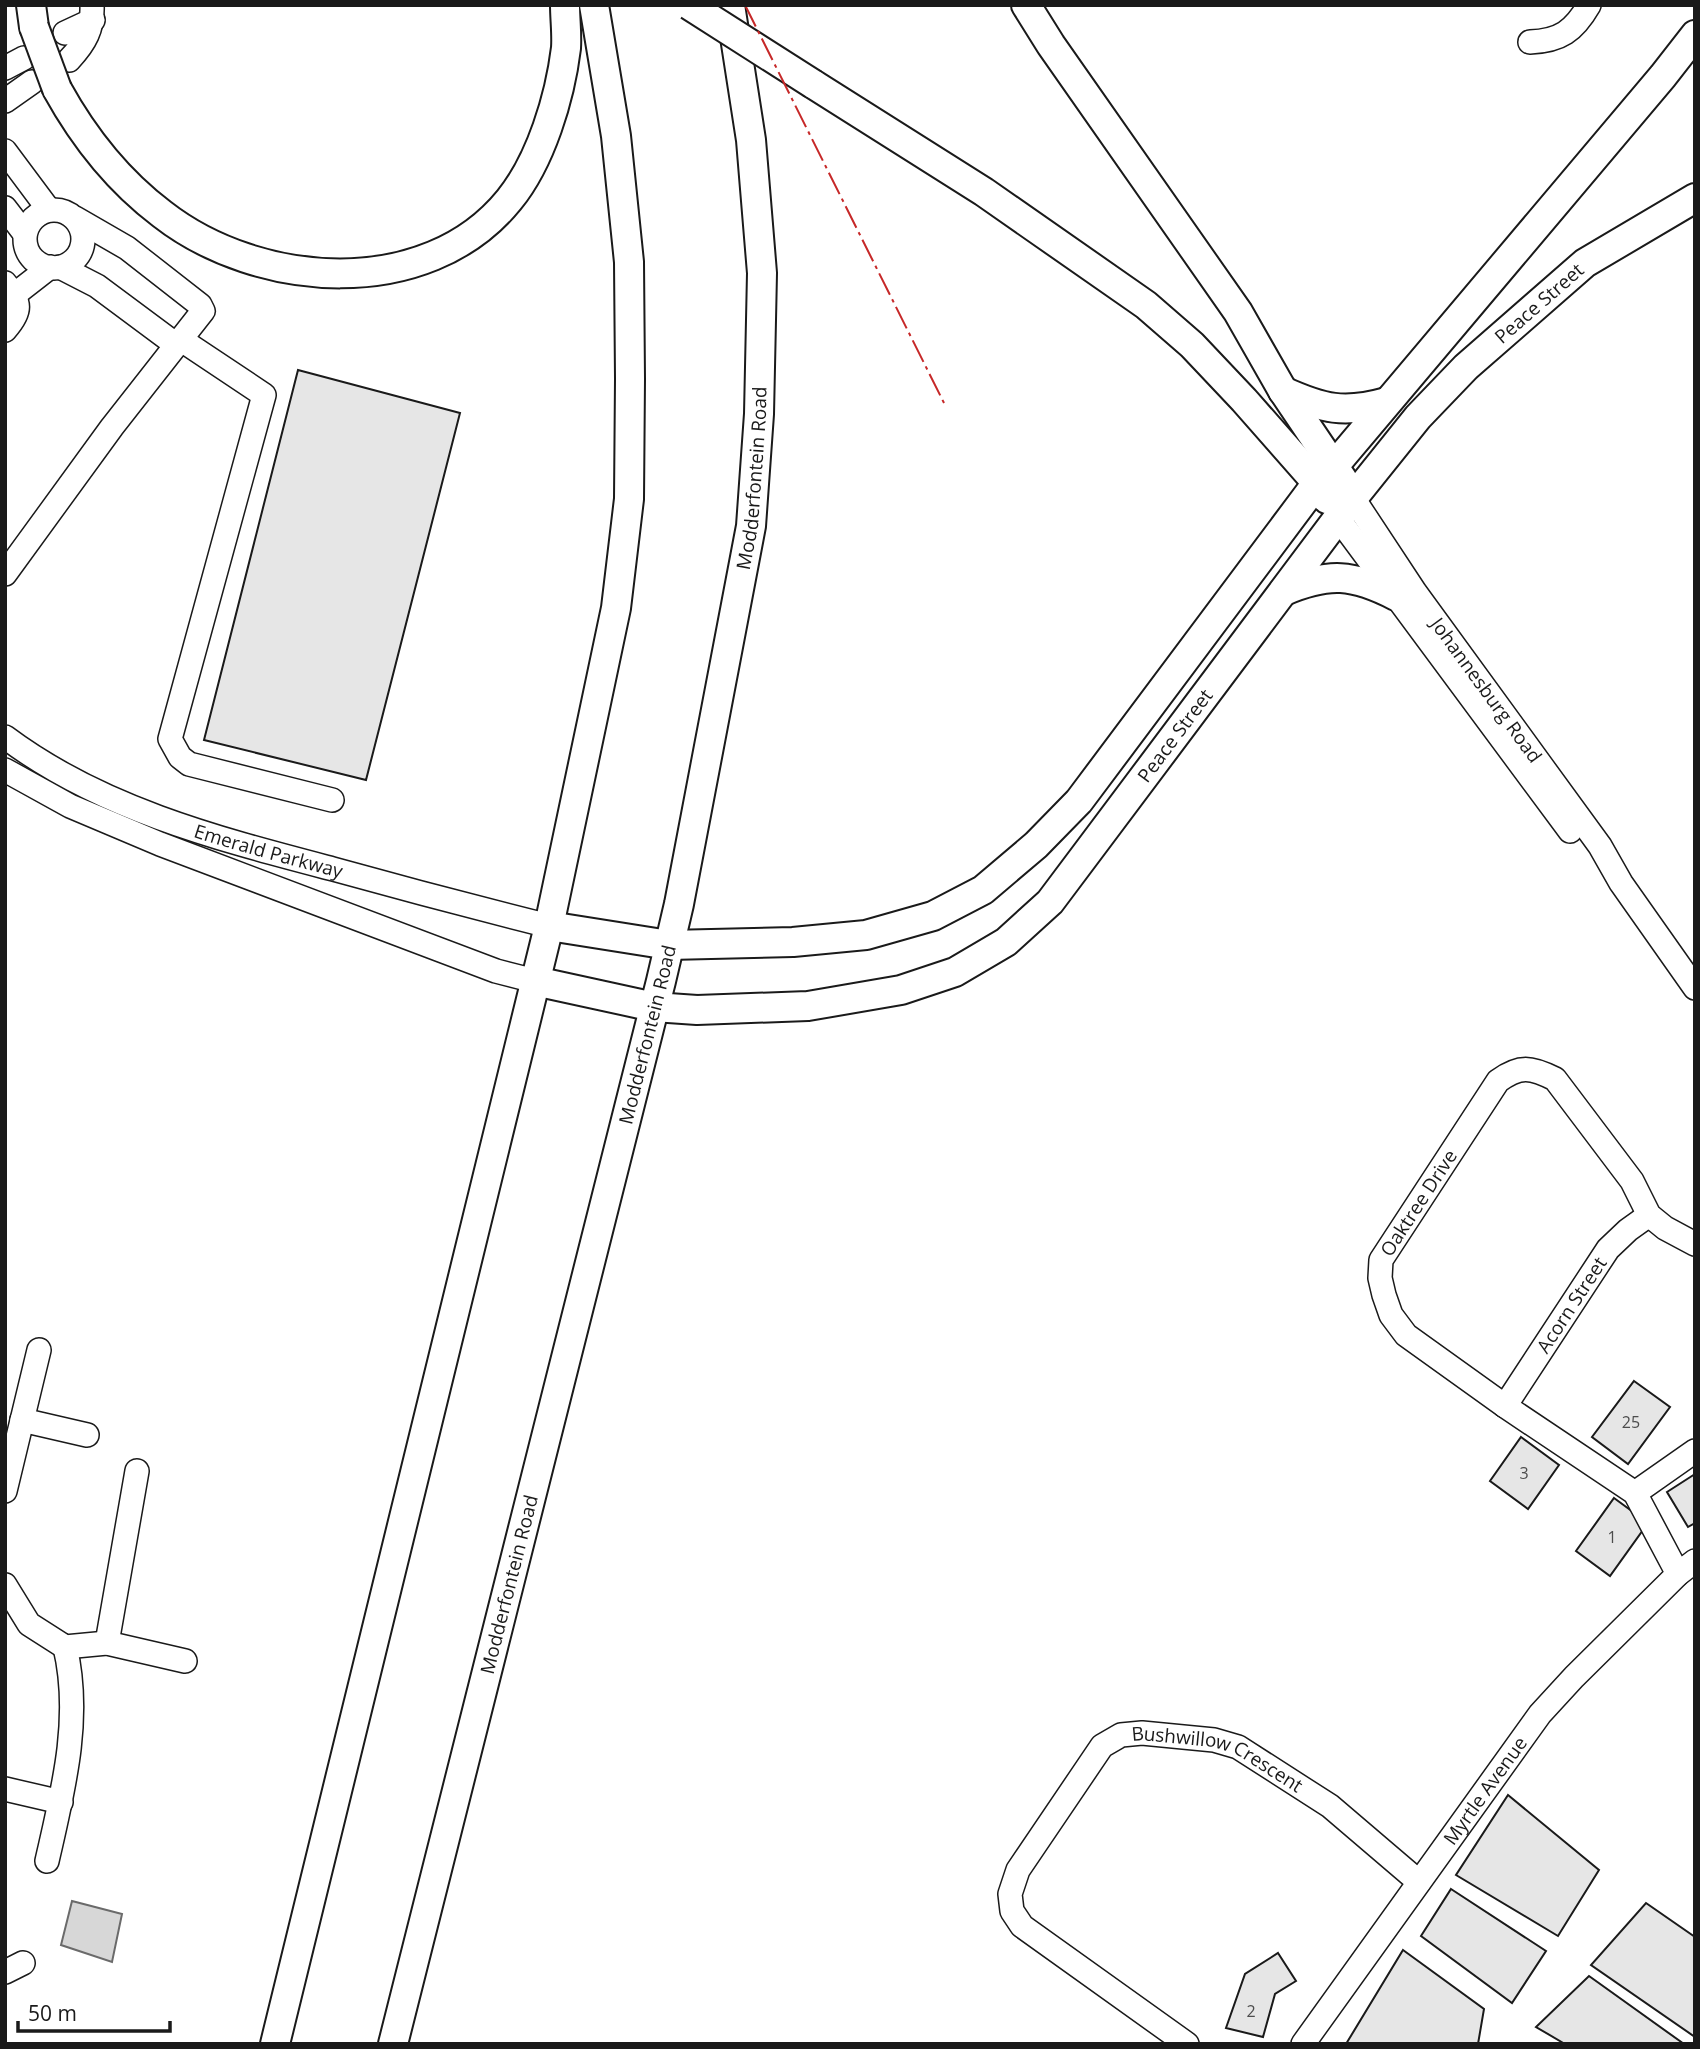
<svg xmlns="http://www.w3.org/2000/svg" width="1700" height="2049" font-family="'Open Sans',sans-serif">
	<style>
		.water { fill: #d7d7d7; stroke: #6a6a6a; stroke-width: 2 }
		.building { fill: #e6e6e6; stroke: #1a1a1a; stroke-width: 2 }
		.lines { fill: none; stroke-linecap: round; stroke-linejoin: round }
		.minor-casing { stroke: #1a1a1a; stroke-width: 26 }
		.major-casing { stroke: #1a1a1a; stroke-width: 32 }
		.minor { stroke: #fff; stroke-width: 23 }
		.major { stroke: #fff; stroke-width: 28 }
		.major-bridge-casing { stroke: #1a1a1a; stroke-width: 32; stroke-linecap: butt }
		.major-bridge { stroke: #fff; stroke-width: 28 }
		.power { stroke: #c62828; stroke-width: 2; stroke-dasharray: 24 5 3.5 5; stroke-linecap: butt }
		.labels { text-anchor: middle; dominant-baseline: central; stroke-width: 5; stroke-linejoin: round; paint-order: stroke }
		.number-label { font-size: 16px; fill: #4d4d4d }
		.street-label { font-size: 19px; fill: #1a1a1a; stroke: #fff }
	</style>
	<rect width="100%" height="100%" fill="#fff"/>
	<!-- water -->
	<path class="water" d="M72,1901l50,13 -10,48 -51,-17z"/>
	<!-- building -->
	<g class="building">
		<path d="M298,370l162,43 -94,367 -162,-40z"/>
		<path d="M1634,1381l36,26 -42,57 -36,-27z"/>
		<path d="M1521,1437l38,28 -31,44 -38,-28z"/>
		<path d="M1695,1474v49l-7,4 -21,-35z"/>
		<path d="M1614,1498l34,25 -38,53 -34,-25z"/>
		<path d="M1508,1795l91,75 -41,66 -102,-61z"/>
		<path d="M1451,1889l95,62 -34,52 -91,-67z"/>
		<path d="M1646,1903l49,34v100l-104,-72z"/>
		<path d="M1403,1950l81,59 -6,35h-132z"/>
		<path d="M1278,1953l18,28 -21,13 -12,43 -37,-9 19,-54z"/>
		<path d="M1589,1976l95,68h-119l-29,-17z"/>
	</g>
	<g class="lines">
		<defs>
			<g id="minor">
				<path d="M65,33l28,-13"/>
				<path d="M1530,42c30,-1 44,-11 59,-37"/>
				<path d="M69,60c16,-17 24,-31 23,-55"/>
				<path d="M5,68l19,-10"/>
				<path d="M5,101l27,-19"/>
				<path d="M5,151l44,59"/>
				<path d="M5,208l20,26"/>
				<circle cx="54" cy="239" r="29"/>
				<path d="M60,267l37,19 78,58"/>
				<path d="M5,283c16,20 17,28 0,47"/>
				<path d="M14,295l36,-28"/>
				<path d="M180,339l84,56 -94,344 10,18 9,7 143,36"/>
				<path id="s1" d="M1353,498l62,94 185,254 21,37 74,105"/>
				<path d="M1338,518l232,313"/>
				<path d="M5,574l107,-147 91,-116 -3,-6 -73,-57 -52,-30"/>
				<path id="s2" d="M5,737c96,72 214,102 328,132 72,20 144,39 216,57"/>
				<path d="M5,770l65,36 90,38 336,127 39,10"/>
				<path id="s3" d="M1505,1406l103,-157 20,-19 21,-15"/>
				<path d="M22,1420l65,15"/>
				<path d="M5,1491l34,-141"/>
				<path d="M1635,1493l60,-42"/>
				<path id="s4" d="M1678,1574l-43,-81 -130,-87 -99,-71 -15,-20 -7,-20 -4,-17 1,-18 117,-179c22,-16 33,-14 57,-2l77,102 17,34 16,13 30,16"/>
				<path d="M5,1585l24,39 36,23 42,-4 78,18"/>
				<path d="M107,1643l30,-172"/>
				<path d="M5,1789l56,13"/>
				<path d="M47,1861c16,-70 35,-143 18,-214"/>
				<path d="M5,1972l18,-9"/>
				<path id="s5" d="M1187,2044l-165,-118 -10,-15 -2,-17 8,-24 84,-124 19,-11 21,-2 72,7 24,7 92,59 89,76"/>
				<path id="s6" d="M1303,2044l237,-330 34,-37 104,-103 17,-13"/>
			</g>
			<g id="major">
				<path d="M31,5l3,22"/>
				<path d="M1026,5l25,40 187,267 45,79 60,89"/>
				<path d="M813,84l171,108 162,113 46,40 52,55 73,83 10,16"/>
				<path d="M57,89c27,49 60,91 105,125 96,75 264,88 347,-14 32,-39 51,-103 57,-152 1,-14 -1,-29 -1,-43"/>
				<path d="M1283,391c40,18 61,23 104,11"/>
				<path d="M1284,591c45,-19 69,-17 112,5"/>
				<path d="M549,926l120,19 124,-3 73,-7 67,-19 50,-26 53,-45 43,-44 238,-318 17,-17 329,-390 32,-41"/>
				<path id="s7" d="M535,981l119,26 43,3 111,-4 93,-16 54,-18 51,-30 44,-40 303,-404 65,-81 48,-50 119,-104 110,-65"/>
				<path d="M275,2044l274,-1118 67,-318 13,-109 1,-120 -1,-117 -13,-126 -22,-131"/>
				<path id="s8" d="M393,2044l268,-1063 18,-77 72,-378 8,-112 3,-141 -11,-133 -21,-135"/>
			</g>
		</defs>
		<!-- minor casing -->
		<use href="#minor" class="minor-casing"/>
		<!-- major casing -->
		<use href="#major" class="major-casing"/>
		<!-- minor -->
		<use href="#minor" class="minor"/>
		<!-- major -->
		<use href="#major" class="major"/>
		<defs>
			<g id="major-bridge">
				<path d="M689,5l124,79"/>
				<path d="M34,27l23,62"/>
			</g>
		</defs>
		<!-- major-bridge casing -->
		<use href="#major-bridge" class="major-bridge-casing"/>
		<!-- major-bridge -->
		<use href="#major-bridge" class="major-bridge"/>
		<!-- power -->
		<path class="power" d="M745,5l200,400"/>
	</g>
	<g class="labels">
		<!-- number labels -->
		<g class="number-label">
			<text x="1631" y="1422">25</text>
			<text x="1524" y="1473">3</text>
			<text x="1612" y="1537">1</text>
			<text x="1251" y="2011">2</text>
		</g>
		<!-- street labels -->
		<g class="street-label">
			<text stroke="none"><textPath href="#s7" startOffset="1321">Peace Street</textPath></text>
			<text stroke="none"><textPath href="#s8" startOffset="1608">Modderfontein Road</textPath></text>
			<text stroke="none"><textPath href="#s1" startOffset="234">Johannesburg Road</textPath></text>
			<text stroke="none"><textPath href="#s7" startOffset="754">Peace Street</textPath></text>
			<text stroke="none"><textPath href="#s2" startOffset="289">Emerald Parkway</textPath></text>
			<text stroke="none"><textPath href="#s8" startOffset="1041">Modderfontein Road</textPath></text>
			<text stroke="none"><textPath href="#s4" startOffset="520">Oaktree Drive</textPath></text>
			<text stroke="none"><textPath href="#s3" startOffset="121">Acorn Street</textPath></text>
			<text stroke="none"><textPath href="#s8" startOffset="474">Modderfontein Road</textPath></text>
			<text stroke="none"><textPath href="#s5" startOffset="537">Bushwillow Crescent</textPath></text>
			<text stroke="none"><textPath href="#s6" startOffset="312">Myrtle Avenue</textPath></text>
		</g>
	</g>
	<!-- border -->
	<rect width="1700" height="2049" fill="none" stroke="#1a1a1a" stroke-width="14"/>
	<!-- scale -->
	<path d="M18 2021v10h152v-10" fill="none" stroke="#1a1a1a" stroke-width="3.5"/>
	<text x="28" y="2021" font-size="21" fill="#1a1a1a" stroke="#ffffff" stroke-width="5" paint-order="stroke">50 m</text>
</svg>
